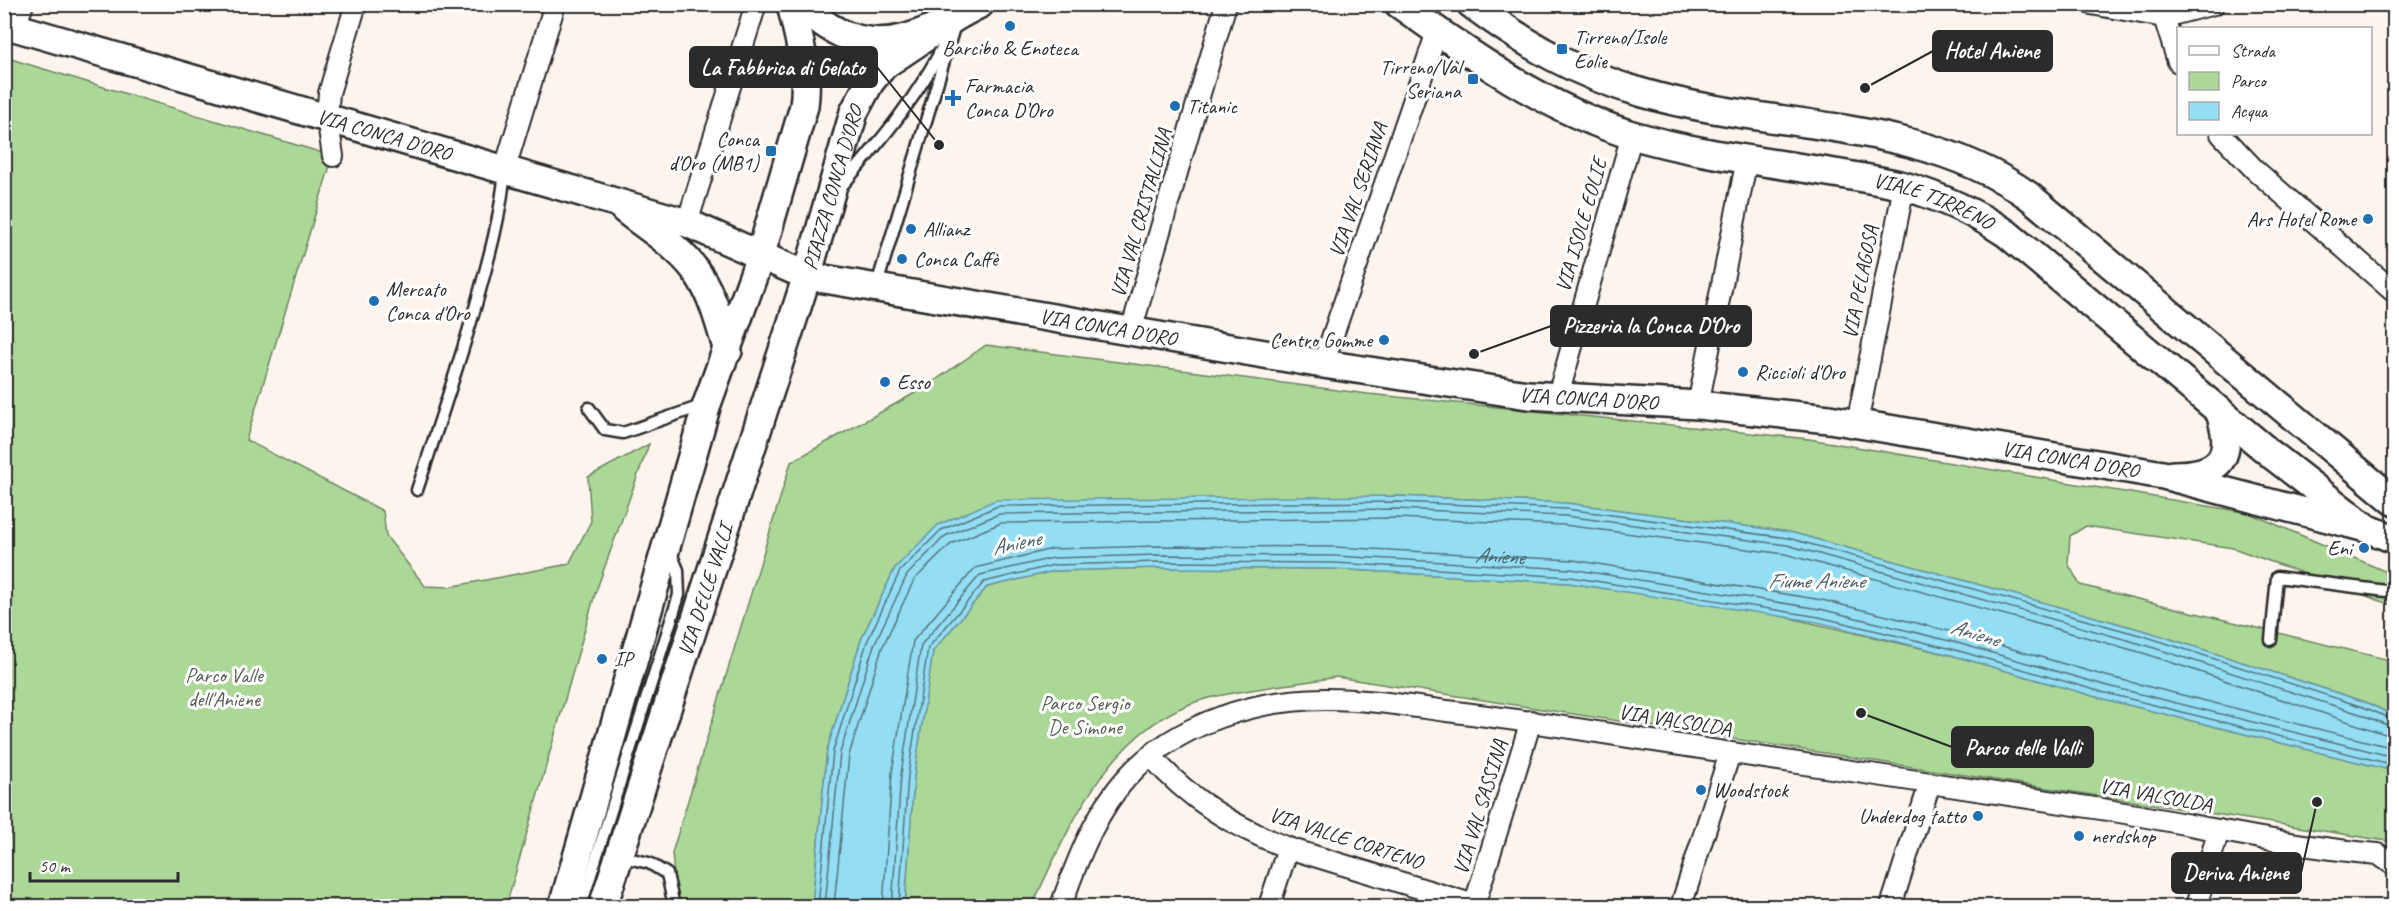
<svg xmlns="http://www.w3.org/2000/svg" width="2399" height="911" font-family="Caveat,sans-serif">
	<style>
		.green { fill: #acd897; stroke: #6c8261; stroke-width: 1.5 }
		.water { fill: #93def4; stroke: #6996a4; stroke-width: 1.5 }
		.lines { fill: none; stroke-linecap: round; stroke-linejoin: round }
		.shore { stroke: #55737b; stroke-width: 1.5 }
		.lane-casing { stroke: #2b2b2b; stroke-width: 15 }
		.street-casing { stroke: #2b2b2b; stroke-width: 24 }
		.secondary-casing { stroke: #2b2b2b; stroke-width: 32 }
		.lane { stroke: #fff; stroke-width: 10 }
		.street { stroke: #fff; stroke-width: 20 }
		.secondary { stroke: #fff; stroke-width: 27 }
		.poi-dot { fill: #1f6fb2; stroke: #fff; stroke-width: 2 }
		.labels { text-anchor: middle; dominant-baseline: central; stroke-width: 6; stroke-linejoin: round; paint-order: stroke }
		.poi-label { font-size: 21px; fill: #2b2b2b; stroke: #fff; text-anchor: start }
		.street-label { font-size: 21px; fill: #2b2b2b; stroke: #fff }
		.park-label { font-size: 21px; fill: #525f4b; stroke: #fff }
		.water-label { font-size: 22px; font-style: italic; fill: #4a6167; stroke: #fff }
		.leader { fill: none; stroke: #2b2b2b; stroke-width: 2 }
		.callout-dot { fill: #2b2b2b; stroke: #fff; stroke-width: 2 }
		.callout { fill: #2b2b2b; stroke: #2b2b2b; stroke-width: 2 }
		.callout-label { font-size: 22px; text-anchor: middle; font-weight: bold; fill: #fff }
	</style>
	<rect width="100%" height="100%" fill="#fdf5ed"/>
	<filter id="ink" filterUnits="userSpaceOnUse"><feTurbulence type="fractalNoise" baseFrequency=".0167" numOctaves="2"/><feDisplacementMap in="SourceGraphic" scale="12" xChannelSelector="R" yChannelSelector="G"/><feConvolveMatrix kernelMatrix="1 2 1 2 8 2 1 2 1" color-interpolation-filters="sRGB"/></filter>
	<g filter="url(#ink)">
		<!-- green -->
		<g class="green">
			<path d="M4,57l329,99 -87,284 137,71 3,25 39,50 24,1 120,-23 22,-43 -3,-44 61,-33 -54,150 -89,312h-501z"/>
			<path d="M986,345l382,49 441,45 440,74 145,62v31l-161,-58 -147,-22 -16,10 -2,27 12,22 314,76v55l-26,-13 -219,-71 -359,-100 -224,-29 -170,-7 -501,72 -34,72 -34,110 -15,156h-135l-5,-53 119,-391 133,-74z"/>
			<path d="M1158,568l176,1 235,14 194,29 188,43 149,43 294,73v71l-1058,-165c-43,8 -89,11 -131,22 -94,26 -136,128 -173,207h-127l9,-130 19,-125 54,-64 67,-16z"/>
		</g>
		<!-- water -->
		<path class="water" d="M1396,496l170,7 224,29 359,100 219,71 26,13v55l-294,-73 -149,-43 -134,-33 -248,-39 -235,-14 -176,-1 -104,3 -67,16 -54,64 -19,125 -9,130h-93l15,-156 34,-110 34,-72 43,-43 58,-25z"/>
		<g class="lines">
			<!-- shore -->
			<g class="shore">
				<path d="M818,906l15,-155 34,-109 33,-71 41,-41 57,-24 398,-4 170,7 222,29 359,99 219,71 28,12"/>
				<path d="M825,906l15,-153 34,-108 33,-70 38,-39 54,-22 397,-5 169,7 222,29 358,100 218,70 31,13"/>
				<path d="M834,906l15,-151 33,-107 32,-68 37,-36 50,-21 394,-5 169,7 221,29 358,99 251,84"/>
				<path id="s1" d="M883,906l9,-133 21,-132 62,-73 77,-19 106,-3 177,1 238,13 249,40 135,33 149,43 288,72"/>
				<path d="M892,906l9,-132 20,-129 59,-70 73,-17 105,-3 177,1 236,13 249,40 134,33 150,43 290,72"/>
				<path d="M899,906l9,-131 20,-127 56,-66 70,-17 104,-3 177,1 235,14 249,40 133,32 150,43 292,73"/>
			</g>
			<defs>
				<g id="lane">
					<path d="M840,188c39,-45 80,-93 106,-148"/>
					<path d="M876,288l79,-264"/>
					<path d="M589,408l16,22 18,3 81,-28"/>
					<path d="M417,490c21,-63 42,-125 60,-189 12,-43 24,-86 28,-131"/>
					<path d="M2271,640l6,-63 117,15"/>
					<path d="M619,856l30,7 18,11 7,32"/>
					<path d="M581,906l98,-311 -1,-25 -8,-19"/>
				</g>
				<g id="street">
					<path d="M2091,4l73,13 50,-13"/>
					<path d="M2164,17l14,45"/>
					<path d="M15,27l8,-23"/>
					<path d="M2221,134l33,35 140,123"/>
					<path d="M333,156l-6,-40 2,-23 27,-89"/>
					<path d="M505,168l50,-164"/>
					<path d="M687,223l69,-219"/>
					<path d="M1131,331l95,-327"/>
					<path d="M1323,364l114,-332"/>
					<path d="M1557,399l75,-264"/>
					<path d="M1698,405l49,-246"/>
					<path d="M1857,424l47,-238"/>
					<path d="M1151,756c38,44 84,71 137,92l190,58"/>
					<path d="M1061,906c32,-91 62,-154 160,-189 81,-29 144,-17 226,-6 67,8 133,18 200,29 151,24 303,45 454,69 92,15 184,37 277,45l16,11"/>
					<path d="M1269,906l19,-58"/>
					<path d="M1474,906l57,-185"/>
					<path d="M1681,906l49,-153"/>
					<path d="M1891,906l39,-123"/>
					<path d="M2196,906l23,-76"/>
				</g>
				<g id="secondary">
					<path d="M804,4c10,14 22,22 36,29 53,24 94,-6 140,-29"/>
					<path id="s2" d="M1399,4c73,52 147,105 233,131 89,26 182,31 272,51 37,11 70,26 102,47l266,222 94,73 28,11"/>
					<path d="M1471,4c54,40 107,71 172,89 127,37 275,24 386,103l365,305"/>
					<path id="s3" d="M4,24l683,199 120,53 516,88 205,31 170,10 131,14 334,56 203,53"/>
					<path d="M624,209c26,21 58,39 76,68 14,22 20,49 28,74"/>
					<path d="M2173,475c50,0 62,-20 46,-65"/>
					<path d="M563,906l144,-502 53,-147 44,-151c5,-35 -5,-67 -13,-102"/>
					<path id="s4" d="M603,906l204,-630 47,-164 16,-30 14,-17 73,-49"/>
				</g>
			</defs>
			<!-- lane casing -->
			<use href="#lane" class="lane-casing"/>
			<!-- street casing -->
			<use href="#street" class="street-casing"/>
			<!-- secondary casing -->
			<use href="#secondary" class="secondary-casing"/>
			<!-- lane -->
			<use href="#lane" class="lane"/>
			<!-- street -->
			<use href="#street" class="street"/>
			<!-- secondary -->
			<use href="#secondary" class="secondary"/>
		</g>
	</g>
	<!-- markers -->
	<g class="poi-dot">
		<circle cx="1010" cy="26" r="6"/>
		<rect x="1556" y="43" width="12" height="12" rx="3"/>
		<rect x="1467" y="73" width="12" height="12" rx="3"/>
		<path d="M950 89h6v6h6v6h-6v6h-6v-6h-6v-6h6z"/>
		<circle cx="1175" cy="106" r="6"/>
		<rect x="765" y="145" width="12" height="12" rx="3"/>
		<circle cx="2368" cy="219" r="6"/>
		<circle cx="911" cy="229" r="6"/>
		<circle cx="902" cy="259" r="6"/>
		<circle cx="374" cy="301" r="6"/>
		<circle cx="1384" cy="340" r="6"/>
		<circle cx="1743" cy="372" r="6"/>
		<circle cx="885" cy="382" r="6"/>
		<circle cx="2364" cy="548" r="6"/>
		<circle cx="602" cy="659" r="6"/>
		<circle cx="1701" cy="790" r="6"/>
		<circle cx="1978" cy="816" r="6"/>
		<circle cx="2079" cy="836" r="6"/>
	</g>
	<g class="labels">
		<!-- poi labels -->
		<g class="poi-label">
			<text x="1574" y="37">Tirreno/Isole<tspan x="1574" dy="24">Eolie</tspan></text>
			<text x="1010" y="48" text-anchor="middle">Barcibo &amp; Enoteca</text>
			<text x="1461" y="67" text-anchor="end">Tirreno/Val<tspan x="1461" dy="24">Seriana</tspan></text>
			<text x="965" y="86">Farmacia<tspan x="965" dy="24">Conca D’Oro</tspan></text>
			<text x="1187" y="106">Titanic</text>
			<text x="759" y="139" text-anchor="end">Conca<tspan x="759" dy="24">d'Oro (MB1)</tspan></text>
			<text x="2356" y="219" text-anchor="end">Ars Hotel Rome</text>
			<text x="923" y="229">Allianz</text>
			<text x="914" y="259">Conca Caffè</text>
			<text x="386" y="289">Mercato<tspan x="386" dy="24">Conca d'Oro</tspan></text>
			<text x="1372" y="340" text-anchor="end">Centro Gomme</text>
			<text x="1755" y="372">Riccioli d'Oro</text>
			<text x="897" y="382">Esso</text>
			<text x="2352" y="548" text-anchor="end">Eni</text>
			<text x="614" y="659">IP</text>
			<text x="1713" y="790">Woodstock</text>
			<text x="1966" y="816" text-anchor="end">Underdog tatto</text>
			<text x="2091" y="836">nerdshop</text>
		</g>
		<!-- street labels -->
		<g class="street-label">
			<text stroke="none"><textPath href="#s3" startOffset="396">VIA CONCA D'ORO</textPath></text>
			<text stroke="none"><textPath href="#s4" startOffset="754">PIAZZA CONCA D'ORO</textPath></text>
			<text transform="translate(1358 190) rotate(-71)">VIA VAL SERIANA</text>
			<text stroke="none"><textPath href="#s2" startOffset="578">VIALE TIRRENO</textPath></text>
			<text transform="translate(1141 213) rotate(-74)">VIA VAL CRISTALLINA</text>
			<text transform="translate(1581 225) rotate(-74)">VIA ISOLE EOLIE</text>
			<text transform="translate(1860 282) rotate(-79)">VIA PELAGOSA</text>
			<text stroke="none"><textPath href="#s3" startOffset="1148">VIA CONCA D'ORO</textPath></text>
			<text stroke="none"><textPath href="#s3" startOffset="1634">VIA CONCA D'ORO</textPath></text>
			<text stroke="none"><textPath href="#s3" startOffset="2120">VIA CONCA D'ORO</textPath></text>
			<text stroke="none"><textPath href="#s4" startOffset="332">VIA DELLE VALLI</textPath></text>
			<text transform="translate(1675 720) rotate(9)">VIA VALSOLDA</text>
			<text transform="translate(2156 795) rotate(10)">VIA VALSOLDA</text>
			<text transform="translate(1480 807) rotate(-73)">VIA VAL SASSINA</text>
			<text transform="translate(1346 838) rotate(18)">VIA VALLE CORTENO</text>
		</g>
		<!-- park labels -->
		<g class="park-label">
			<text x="224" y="675">Parco Valle<tspan x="224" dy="24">dell'Aniene</tspan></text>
			<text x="1085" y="703">Parco Sergio<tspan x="1085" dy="24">De Simone</tspan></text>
		</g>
		<!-- water labels -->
		<g class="water-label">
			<text transform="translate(1016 543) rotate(-12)">Aniene</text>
			<text stroke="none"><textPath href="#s1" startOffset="890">Aniene</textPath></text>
			<text x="1816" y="581">Fiume Aniene</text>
			<text transform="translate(1975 633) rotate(17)">Aniene</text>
		</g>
	</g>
	<!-- callouts -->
	<path class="leader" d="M1865 88L1933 51M939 145L877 67M1474 354L1551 326M1861 713L1952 747M2317 802L2301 873"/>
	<g class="callout-dot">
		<circle cx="1865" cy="88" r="6"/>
		<circle cx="939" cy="145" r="6"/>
		<circle cx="1474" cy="354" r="6"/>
		<circle cx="1861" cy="713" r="6"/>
		<circle cx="2317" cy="802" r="6"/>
	</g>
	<g class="callout">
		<rect x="1933" y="31" width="119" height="40" rx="6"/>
		<rect x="690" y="47" width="187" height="40" rx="6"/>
		<rect x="1551" y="306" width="200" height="40" rx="6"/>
		<rect x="1952" y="727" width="141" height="40" rx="6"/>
		<rect x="2172" y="853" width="129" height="40" rx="6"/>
	</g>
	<g class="callout-label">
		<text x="1992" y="58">Hotel Aniene</text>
		<text x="783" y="75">La Fabbrica di Gelato</text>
		<text x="1651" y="333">Pizzeria la Conca D‘Oro</text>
		<text x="2023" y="755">Parco delle Valli</text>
		<text x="2236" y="880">Deriva Aniene</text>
	</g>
	<!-- margin -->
	<rect width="2399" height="911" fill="none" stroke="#fff" stroke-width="24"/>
	<rect x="12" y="12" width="2375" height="887" fill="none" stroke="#2b2b2b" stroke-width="2" filter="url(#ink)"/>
	<!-- legend -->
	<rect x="2177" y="27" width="195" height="108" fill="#ffffff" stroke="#aaaaaa" stroke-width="1.5"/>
	<rect x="2189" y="46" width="30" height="9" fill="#ffffff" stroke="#aaaaaa" stroke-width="1.5"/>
	<text x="2231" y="57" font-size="18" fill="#2b2b2b">Strada</text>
	<rect x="2189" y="72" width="30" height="18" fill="#acd897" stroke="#aaaaaa" stroke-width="1.5"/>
	<text x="2231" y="87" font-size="18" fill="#2b2b2b">Parco</text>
	<rect x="2189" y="102" width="30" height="18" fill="#93def4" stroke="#aaaaaa" stroke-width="1.5"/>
	<text x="2231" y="117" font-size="18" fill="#2b2b2b">Acqua</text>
	<!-- scale -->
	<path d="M30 872v9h148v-9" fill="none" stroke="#2b2b2b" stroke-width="3"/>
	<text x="39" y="872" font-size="18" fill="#2b2b2b" stroke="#ffffff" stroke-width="4.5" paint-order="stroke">50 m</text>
</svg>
